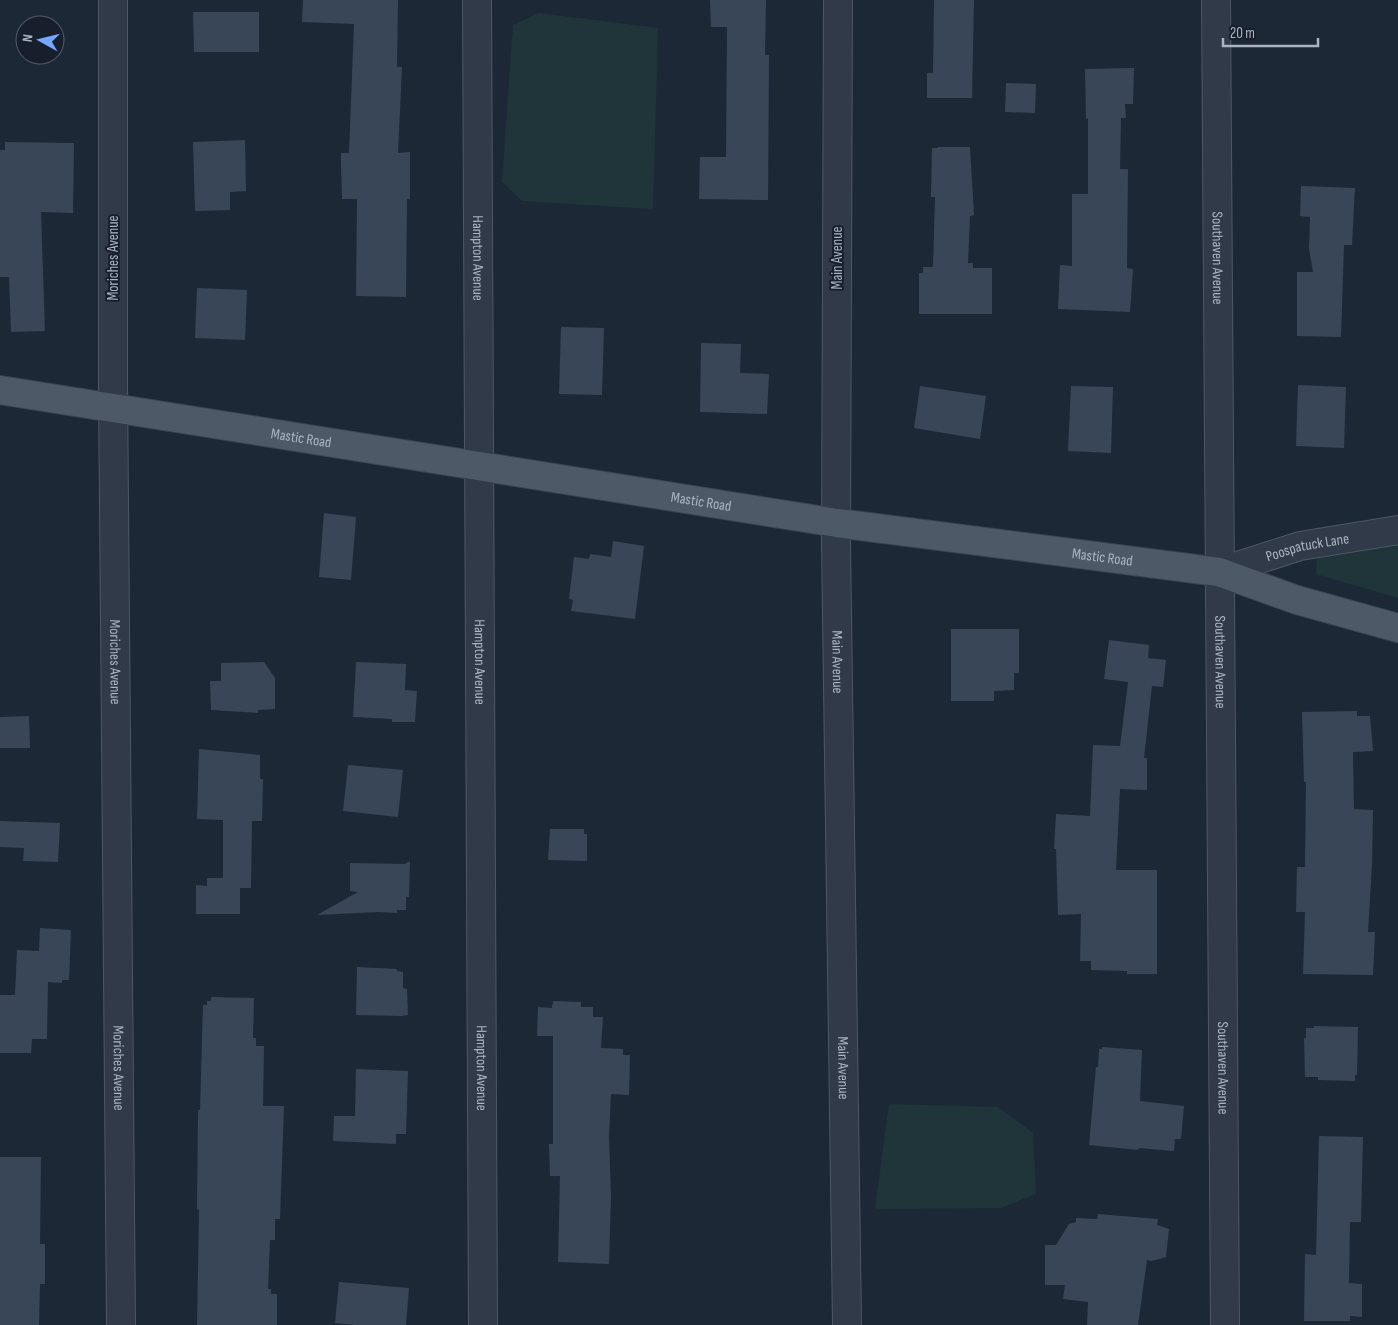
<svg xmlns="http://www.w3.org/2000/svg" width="1398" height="1325" font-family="'Sofia Sans Condensed',sans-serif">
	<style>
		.green { fill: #1f3539 }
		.building { fill: #394658 }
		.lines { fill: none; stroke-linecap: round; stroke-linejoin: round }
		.minor-casing { stroke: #4e5766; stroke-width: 30 }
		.major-casing { stroke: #3a4351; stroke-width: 30 }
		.minor { stroke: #313a48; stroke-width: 28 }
		.major { stroke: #4e5968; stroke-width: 28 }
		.labels { text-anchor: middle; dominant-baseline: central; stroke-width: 4; stroke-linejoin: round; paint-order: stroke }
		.street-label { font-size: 15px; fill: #aab4c5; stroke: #171f2c }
	</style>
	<rect width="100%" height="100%" fill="#1d2837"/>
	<!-- green -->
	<g class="green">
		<path d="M539,13l119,15 -5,181 -131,-8 -20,-19 11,-157z"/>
		<path d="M1398,540v58l-82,-24 1,-22z"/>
		<path d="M889,1104l109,3 35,26 3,61 -35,14 -126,1z"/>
	</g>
	<!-- building -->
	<g class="building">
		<path d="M303,0h95l-1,67h5l-4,86 12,-1v47h-3l-1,98 -50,-1 1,-97h-15l-1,-33v-13h8l5,-129 -52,-2z"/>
		<path d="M710,0h56l-1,55h4l-1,145 -69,-1 1,-42h26l1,-130h-16z"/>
		<path d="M934,0h40l-2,98h-45v-25h6z"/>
		<path d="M193,12h66v40h-65z"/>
		<path d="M1134,68l-1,36h-8l1,14h-5l-1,51h8l-1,99 6,1 -3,43 -72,-3 2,-44 12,1v-72h16v-76l-2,1 -1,-50z"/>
		<path d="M1006,83l30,1 -1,29 -30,-1z"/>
		<path d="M245,140l1,51 -16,1v18l-35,1 -2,-69z"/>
		<path d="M5,142l69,1 -1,70 -32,-1 4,119 -34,1 -2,-55h-9v-127h5z"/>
		<path d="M938,147h32l4,68 -4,1 -2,47h5v5h19v46h-73v-41h4v-6h10l2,-70h-4l1,-49h6z"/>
		<path d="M1301,186l54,2 -3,57h-8l-3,92 -44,-1v-64h16l-4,-23 1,-32 -10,-1z"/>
		<path d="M197,288l50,2 -2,50 -50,-2z"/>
		<path d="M561,327l43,1 -2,67 -43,-1z"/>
		<path d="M701,343l40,1 -1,29 29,1 -2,40 -67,-2z"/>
		<path d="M1298,385l48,2 -2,61 -48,-2z"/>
		<path d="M920,386l66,10 -6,43 -66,-11z"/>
		<path d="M1071,386l42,1 -2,66 -43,-2z"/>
		<path d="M324,513l32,4 -5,63 -32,-3z"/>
		<path d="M613,541l31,5 -9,73 -64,-8 2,-11 -4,-1 5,-42 15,2 1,-5 21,3z"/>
		<path d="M951,629h68v44h-5v17l-20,1v10h-43z"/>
		<path d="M1109,640l40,5 -1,13 18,2 -3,27 -11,-1 -8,72h3v32l-27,-1 -4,81h41v104h-30v-3l-36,-1v-9h-11l1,-47 -23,1 -2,-66h-2l2,-35 34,2 3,-71 27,1 8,-64 -24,-3z"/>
		<path d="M264,662l11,16v31l-17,1v3l-47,-3 -1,-29h11v-18z"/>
		<path d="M356,662l50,2 -1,26 12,1 -2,31h-23v-3l-39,-2z"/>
		<path d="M1357,711v5h13l3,35 -20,1 1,57 19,1 -1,55 -4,67h7l-2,43 -70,-1 2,-62h-9l1,-45h8l1,-85h-2l-2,-70z"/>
		<path d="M29,716l1,32h-30v-31z"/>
		<path d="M199,749l61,6v24h3l-1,42h-10l-1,67h-11v26h-44v-29l11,1v-8h16v-58l-26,-1z"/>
		<path d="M348,765l55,5 -5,47 -55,-6z"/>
		<path d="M0,821l60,2 -2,39 -35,-1 1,-13 -24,-1z"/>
		<path d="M550,829h34v5h3v27l-39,-1z"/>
		<path d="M410,861l-1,36h-3v13h-9v3l-19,-1 -61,3 41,-23 -8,-1v-28l55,1z"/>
		<path d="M40,928l31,2 -2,50h-7v3l-14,-1 -1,57h-15l-1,14h-31v-58h15l2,-45 22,1z"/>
		<path d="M357,967l40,2v2l6,1v16l4,1 1,26 -7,1 -45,-1z"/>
		<path d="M211,997l43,1 -1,40h3v8h8l-1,60h21l-4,113h-5v21h-5l-2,49h3v5h6v31h-80l2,-115 -2,-1 1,-99h2l3,-105h4v-4h4z"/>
		<path d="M553,1001l28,1v5h12v10h10l-2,31 22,1v6h7l-1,40 -18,-1 -2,43 2,59 -2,68 -51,-2 2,-86h-10l-1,-32h4v-108h-16l1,-29 14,1z"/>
		<path d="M1314,1026l44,1 -1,48h-2v6l-37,-1v-3h-13l-1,-39h2v-10h8z"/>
		<path d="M1102,1047l40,3 -2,51 44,5 -3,33h-6l-1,12 -35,-3 -1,2 -49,-5 7,-78h2l1,-18h3z"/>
		<path d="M356,1069l52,2 -2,63h-10v10l-63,-3 1,-25h21z"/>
		<path d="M1319,1136l44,1 -2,85h-11l-1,61 13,1v33l-12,-1v5h-46l1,-67 11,1z"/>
		<path d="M0,1157h41l-1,87h5v40h-5l-1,41h-39z"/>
		<path d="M1098,1214l60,5 -1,6 12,4 -3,28 -14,4 -5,-1 -9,65h-51l1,-23 -25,-3 2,-14h-20v-40h11l13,-21 7,-2v-4l21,1z"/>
		<path d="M339,1282l70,6 -3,37h-51l-20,-2z"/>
	</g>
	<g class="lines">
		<defs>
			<g id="minor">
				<path id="s1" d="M113,0v387l8,938"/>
				<path id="s2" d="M477,0l6,1325"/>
				<path id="s3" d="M838,0l-2,543 11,782"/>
				<path id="s4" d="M1216,0l9,1325"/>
				<path id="s5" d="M1219,572l81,-26 98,-16"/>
			</g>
			<g id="major">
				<path id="s6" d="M0,390l837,133 382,49 78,28 101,28"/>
			</g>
		</defs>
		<!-- minor casing -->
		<use href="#minor" class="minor-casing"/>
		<!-- major casing -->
		<use href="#major" class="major-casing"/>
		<!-- minor -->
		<use href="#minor" class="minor"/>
		<!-- major -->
		<use href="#major" class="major"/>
	</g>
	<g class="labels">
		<!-- street labels -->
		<g class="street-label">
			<text transform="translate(113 258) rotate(-90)">Moriches Avenue</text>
			<text stroke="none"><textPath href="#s2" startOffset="258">Hampton Avenue</textPath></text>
			<text transform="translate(837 258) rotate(-90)">Main Avenue</text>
			<text stroke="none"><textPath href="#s4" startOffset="258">Southaven Avenue</textPath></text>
			<text stroke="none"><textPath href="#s6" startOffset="305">Mastic Road</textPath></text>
			<text stroke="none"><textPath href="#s6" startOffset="710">Mastic Road</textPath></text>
			<text stroke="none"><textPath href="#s5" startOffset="92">Poospatuck Lane</textPath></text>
			<text stroke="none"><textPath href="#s6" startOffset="1115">Mastic Road</textPath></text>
			<text stroke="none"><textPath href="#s2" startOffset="662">Hampton Avenue</textPath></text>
			<text stroke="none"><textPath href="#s1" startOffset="662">Moriches Avenue</textPath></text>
			<text stroke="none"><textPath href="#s3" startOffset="662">Main Avenue</textPath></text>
			<text stroke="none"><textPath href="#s4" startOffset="662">Southaven Avenue</textPath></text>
			<text stroke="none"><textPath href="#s1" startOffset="1068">Moriches Avenue</textPath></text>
			<text stroke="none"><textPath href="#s2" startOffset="1068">Hampton Avenue</textPath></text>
			<text stroke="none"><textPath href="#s3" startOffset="1068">Main Avenue</textPath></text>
			<text stroke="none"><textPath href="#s4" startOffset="1068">Southaven Avenue</textPath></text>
		</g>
	</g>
	<!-- north arrow -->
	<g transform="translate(40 40) rotate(278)"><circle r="24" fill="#171f2c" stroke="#525b69"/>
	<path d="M0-4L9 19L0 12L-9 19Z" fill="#76a7ff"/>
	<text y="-8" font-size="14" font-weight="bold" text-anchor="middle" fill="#aab4c5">N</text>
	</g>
	<!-- scale -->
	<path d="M1223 38v8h95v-8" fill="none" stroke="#aab4c5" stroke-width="2.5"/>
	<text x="1230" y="38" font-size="15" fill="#aab4c5" stroke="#171f2c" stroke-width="4" paint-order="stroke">20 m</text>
</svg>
